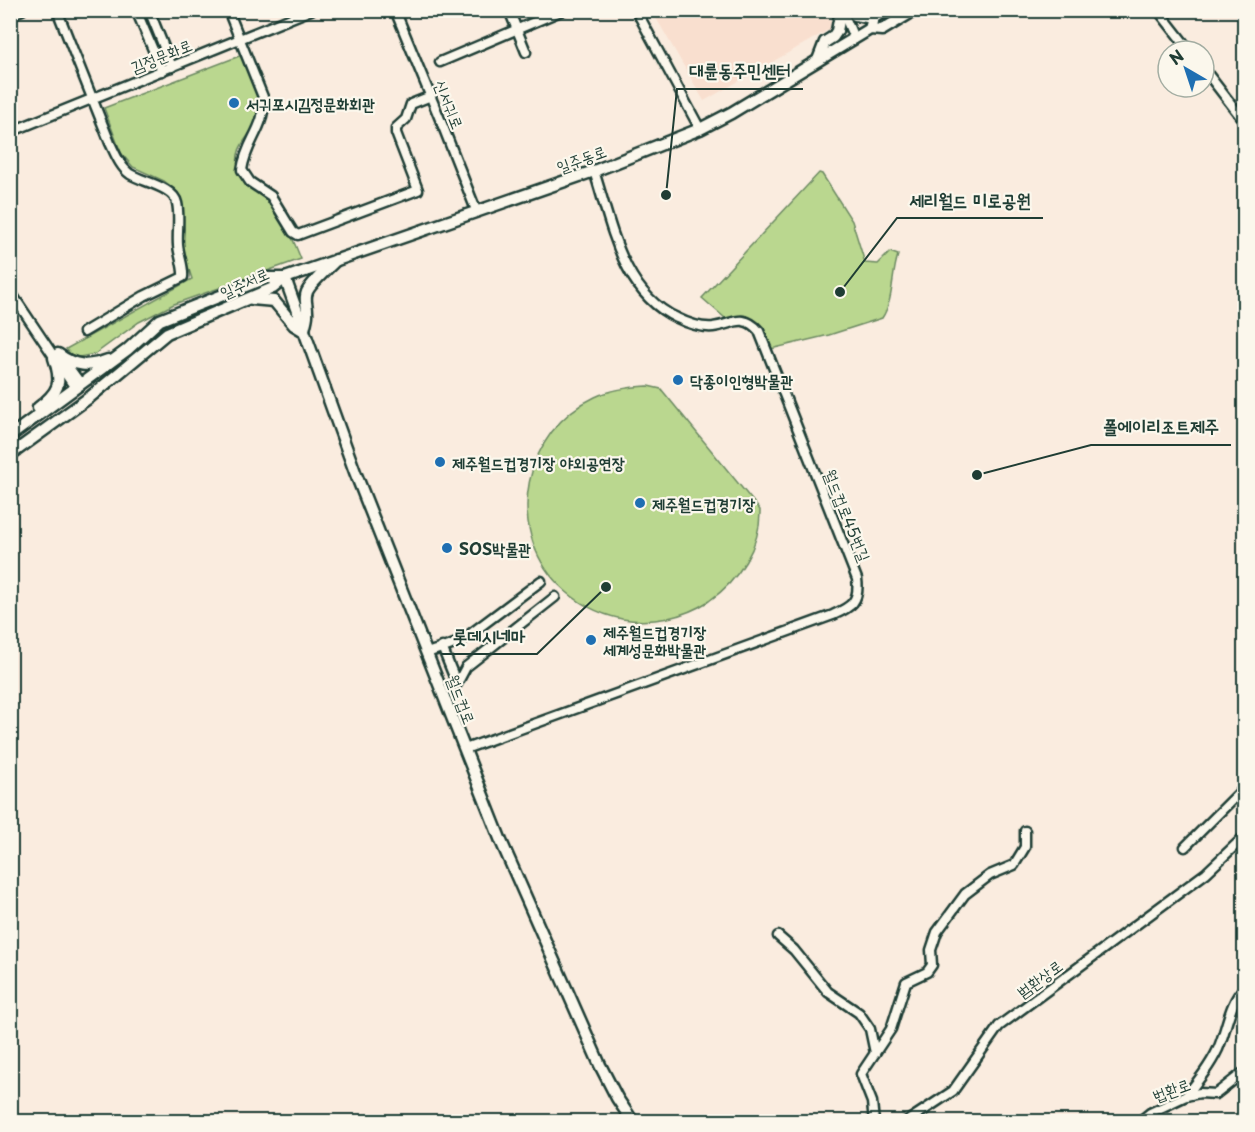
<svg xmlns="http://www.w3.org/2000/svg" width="1255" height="1132" font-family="'Playpen Sans','Poor Story',sans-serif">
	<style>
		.built { fill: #f9dfcf }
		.green { fill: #bad78f; stroke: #6c8a62; stroke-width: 1.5 }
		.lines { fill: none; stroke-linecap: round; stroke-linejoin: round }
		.minor-casing { stroke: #1f3d34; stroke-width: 13 }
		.major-casing { stroke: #1f3d34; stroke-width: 15 }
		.minor { stroke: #fbf7ec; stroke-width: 8 }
		.major { stroke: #fbf7ec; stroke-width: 10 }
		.poi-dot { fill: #1f6fb2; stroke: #fbf7ec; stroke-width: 2 }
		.labels { text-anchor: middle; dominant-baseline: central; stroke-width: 4.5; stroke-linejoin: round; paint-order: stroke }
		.street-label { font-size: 16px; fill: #1f3d34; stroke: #fbf7ec }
		.poi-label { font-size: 16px; font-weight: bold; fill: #1f3d34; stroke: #fbf7ec; text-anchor: start }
		.leader { fill: none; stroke: #1f3d34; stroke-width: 2 }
		.callout-dot { fill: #1f3d34; stroke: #fbf7ec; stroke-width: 2 }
		.callout-label { font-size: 18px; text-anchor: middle; font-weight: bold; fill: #1f3d34; stroke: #fbf7ec; stroke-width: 4.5; stroke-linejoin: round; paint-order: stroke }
	</style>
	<rect width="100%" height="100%" fill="#faecdf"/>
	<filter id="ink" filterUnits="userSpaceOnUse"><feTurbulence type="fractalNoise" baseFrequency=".0167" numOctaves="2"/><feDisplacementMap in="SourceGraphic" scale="12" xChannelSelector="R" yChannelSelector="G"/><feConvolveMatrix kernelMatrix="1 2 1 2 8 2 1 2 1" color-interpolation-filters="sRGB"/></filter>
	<g filter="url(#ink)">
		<!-- built -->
		<path class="built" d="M652,11h175l4,10 -1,8 -126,72z"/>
		<!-- green -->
		<g class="green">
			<path d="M242,55c5,14 21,42 19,56 -4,23 -30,32 -22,59 4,16 20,17 30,28 11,11 26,46 32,61l-127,45 -35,18 -44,32 -21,4 -8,-9 126,-70 -10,-31 2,-19 -4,-30 -5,-9 -11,-9 -31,-14 -12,-14 -17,-45z"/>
			<path d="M819,173l3,1 30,47 13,42 13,1 12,-12 8,3c-7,21 -4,45 -16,63l-53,17 -58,14 -17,-29 -11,-3 -18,1 -23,-20z"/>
			<path d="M648,386l13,3 99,121c1,36 -22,71 -51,91 -26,17 -57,23 -87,18 -24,-5 -46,-17 -63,-34 -56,-57 -35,-155 36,-188 17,-8 34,-10 53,-11z"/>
		</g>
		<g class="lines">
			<defs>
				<g id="minor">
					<path d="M57,10l53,133c5,10 10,24 20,31 13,8 44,13 47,29 3,13 0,29 1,42 1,12 6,21 5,32l-39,19 -60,36"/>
					<path d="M136,10l26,61"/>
					<path d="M149,10l23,57"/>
					<path d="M228,10l35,87c4,30 -17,43 -21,73l8,12 21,14 22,36 5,3 120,-45 -22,-57v-5l10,-9 5,-15 20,-8"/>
					<path d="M395,10l49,119 32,81"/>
					<path d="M509,10l17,42"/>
					<path d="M636,10l64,119"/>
					<path d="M842,10l12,28"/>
					<path d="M1158,10l32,41"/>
					<path d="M10,15l12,-5"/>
					<path d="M440,62l123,-52"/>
					<path d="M1204,69l40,52"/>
					<path d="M10,132l301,-122"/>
					<path d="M10,291l65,97"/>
					<path d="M61,357l20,27"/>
					<path d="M442,647l15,37 9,-17 89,-70"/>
					<path d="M428,653c11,-5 22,-6 33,-12l80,-60"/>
					<path d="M465,749l368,-134c18,-8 27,-13 24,-36l-98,-248c-16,-19 -27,-6 -46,-4 -13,1 -24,-3 -36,-9 -55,-25 -66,-95 -83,-147"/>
					<path d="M1185,847l59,-59"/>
					<path d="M778,936l16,14 34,42 31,21 11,16 5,24"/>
					<path d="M1186,1096c12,-15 24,-30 32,-47 9,-20 11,-46 26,-61"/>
					<path d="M874,1122l-2,-20 -11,-28 30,-45 15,-47 21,-10 5,-7 -1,-15 6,-18 28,-38 25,-19 24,-10 11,-18v-16"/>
					<path d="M906,1122l47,-31 46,-65 207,-153 38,-36"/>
					<path d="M1139,1122l11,-9 36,-17 14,-3 16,1 28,-22"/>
				</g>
				<g id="major">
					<path d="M849,10l6,5 18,3"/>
					<path d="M870,29l3,-11 13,-8"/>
					<path d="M818,60l7,-18 8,-5 4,-6 4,-21"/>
					<path d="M285,278l70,194 146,369 99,224 17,33 16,24"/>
					<path d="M252,299l22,2 20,24 10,6"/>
					<path d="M304,330c1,-6 4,-13 3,-19 0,-7 -3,-12 0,-19 2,-7 22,-25 29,-32"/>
					<path d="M58,354c17,13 31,13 50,6"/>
					<path d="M38,408c21,-16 25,-25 16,-50"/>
					<path d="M10,436l117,-86 33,-30 106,-42h19"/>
					<path d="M10,455l80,-58 77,-64 106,-45 12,-10 309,-107 106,-42 31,-16 139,-84 12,1 33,-20"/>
				</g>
			</defs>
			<!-- minor casing -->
			<use href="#minor" class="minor-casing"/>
			<!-- major casing -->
			<use href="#major" class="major-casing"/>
			<!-- minor -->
			<use href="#minor" class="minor"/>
			<!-- major -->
			<use href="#major" class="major"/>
		</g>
	</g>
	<!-- markers -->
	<g class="poi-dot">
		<circle cx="234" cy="103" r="6"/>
		<circle cx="678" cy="380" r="6"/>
		<circle cx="440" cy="462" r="6"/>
		<circle cx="640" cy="503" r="6"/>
		<circle cx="447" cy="548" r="6"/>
		<circle cx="591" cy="640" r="6"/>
	</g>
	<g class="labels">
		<!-- street labels -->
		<g class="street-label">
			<text transform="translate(161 55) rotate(-22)">김정문화로</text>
			<text transform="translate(450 104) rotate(68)">신서귀로</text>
			<text transform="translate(581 158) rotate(-20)">일주동로</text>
			<text transform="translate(244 282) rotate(-25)">일주서로</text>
			<text transform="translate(848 515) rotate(68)">월드컵로45번길</text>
			<text transform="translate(462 699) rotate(69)">월드컵로</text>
			<text transform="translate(1039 978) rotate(-36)">범환상로</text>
			<text transform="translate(1171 1089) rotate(-20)">법환로</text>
		</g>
		<!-- poi labels -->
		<g class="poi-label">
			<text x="246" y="103">서귀포시김정문화회관</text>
			<text x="690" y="380">닥종이인형박물관</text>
			<text x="452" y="462">제주월드컵경기장 야외공연장</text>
			<text x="652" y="503">제주월드컵경기장</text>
			<text x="459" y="548">SOS박물관</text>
			<text x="603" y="631">제주월드컵경기장<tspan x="603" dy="18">세계성문화박물관</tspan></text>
		</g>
	</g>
	<!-- callouts -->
	<path class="leader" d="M666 195L677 89H803M840 292L897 218H1043M977 475L1091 445H1231M606 587L537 654H441"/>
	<g class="callout-dot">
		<circle cx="666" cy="195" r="6"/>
		<circle cx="840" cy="292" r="6"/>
		<circle cx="977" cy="475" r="6"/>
		<circle cx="606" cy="587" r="6"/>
	</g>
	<g class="callout-label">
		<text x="740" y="77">대륜동주민센터</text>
		<text x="970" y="207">세리월드 미로공원</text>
		<text x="1161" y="433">폴에이리조트제주</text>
		<text x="489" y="643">롯데시네마</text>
	</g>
	<!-- margin -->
	<rect width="1255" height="1132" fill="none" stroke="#fbf7ec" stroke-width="36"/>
	<rect x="18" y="18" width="1219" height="1096" fill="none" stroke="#1f3d34" stroke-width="2" filter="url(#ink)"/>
	<!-- north arrow -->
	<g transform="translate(1186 69) rotate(321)"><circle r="28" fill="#fbf7ec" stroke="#a3ada2" stroke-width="1.5"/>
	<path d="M0-4.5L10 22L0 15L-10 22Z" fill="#1f6fb2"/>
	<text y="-9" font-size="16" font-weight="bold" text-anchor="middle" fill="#1f3d34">N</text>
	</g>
</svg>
